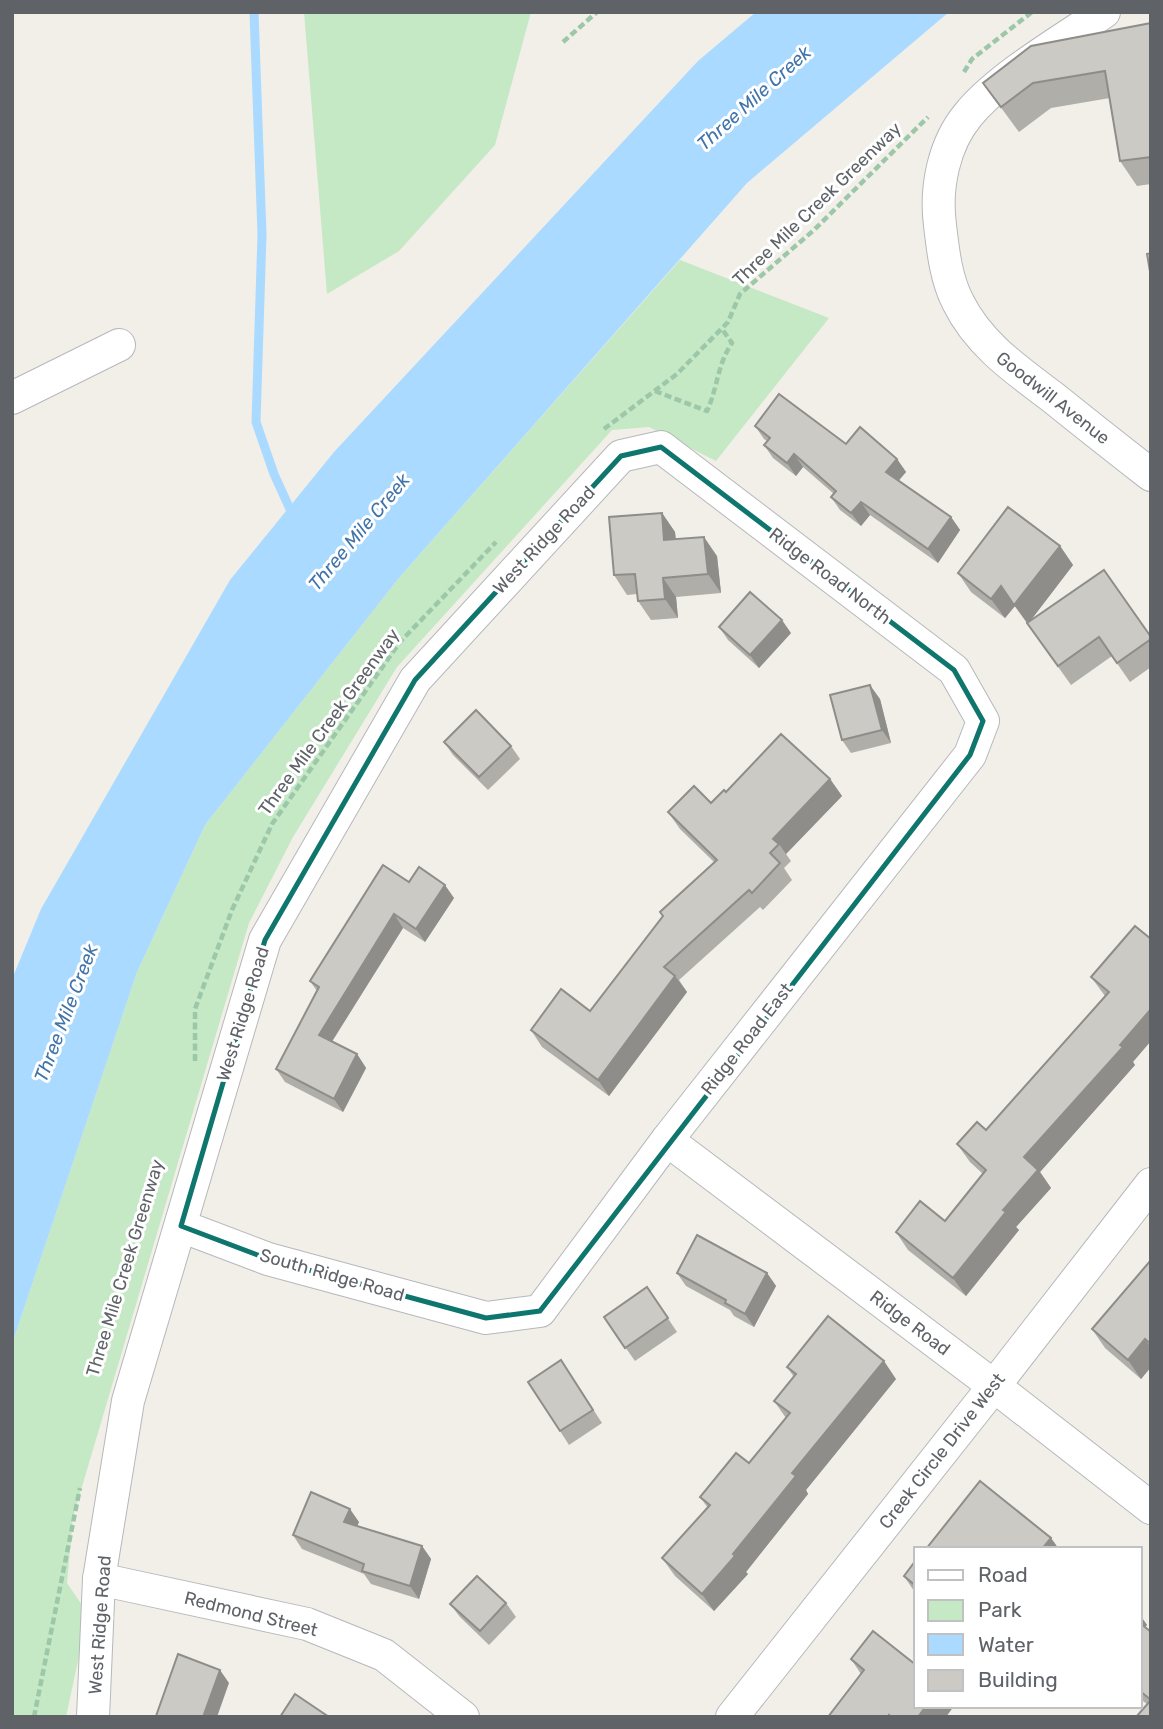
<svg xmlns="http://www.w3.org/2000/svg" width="1163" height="1729" font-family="Rubik,sans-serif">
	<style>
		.green { fill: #c5e8c5 }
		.water { fill: #aadaff }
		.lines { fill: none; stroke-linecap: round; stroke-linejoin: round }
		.stream { stroke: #aadaff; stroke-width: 9 }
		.street-casing { stroke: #b5b8bc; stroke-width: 34 }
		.path { stroke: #9cc7a9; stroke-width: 4.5; stroke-dasharray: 7 3.5; stroke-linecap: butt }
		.street { stroke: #fff; stroke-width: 32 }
		.wall { fill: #afaea9 }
		.shaded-wall { fill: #8f8d8a }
		.building { fill: #cccac5; stroke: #8f8d8a; stroke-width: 2 }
		.marked { fill: none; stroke: #0f766e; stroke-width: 5; stroke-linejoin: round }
		.labels { text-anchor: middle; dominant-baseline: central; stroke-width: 6; stroke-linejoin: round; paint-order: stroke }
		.street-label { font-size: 18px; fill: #5f6368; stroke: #fff }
		.water-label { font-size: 19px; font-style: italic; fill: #4174aa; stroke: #fff }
	</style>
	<rect width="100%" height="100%" fill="#f1efe8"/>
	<!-- green -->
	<g class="green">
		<path d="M304,12h227l-36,133 -96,106 -72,43z"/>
		<path d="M680,260l149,58 -113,143 -67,-34 -37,3 -215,237 -104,170 -44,86 -176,594 -6,66 21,31 -22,103h-54v-373l125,-372 68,-147 193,-246z"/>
	</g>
	<!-- water -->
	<path class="water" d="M756,12h193l-202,171 -349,396 -193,246 -68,147 -125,372v-365l29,-70 189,-329 104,-128 364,-391z"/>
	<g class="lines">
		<!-- stream -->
		<path class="stream" d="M254,12l8,223 -6,187 18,52 20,44"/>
		<defs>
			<g id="street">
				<path d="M1104,12c-41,28 -105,65 -136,103 -24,29 -33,72 -28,110 3,26 6,54 18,77 21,43 60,69 97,97 32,26 64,51 96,76"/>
				<path d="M12,398l107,-53"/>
				<path d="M667,1140l327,246 157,122"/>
				<path d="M99,1579l208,45 77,31 79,62"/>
				<path d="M93,1717l6,-138 29,-178 137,-461 150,-260 206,-224 40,-9 293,223 29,51 -13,34 -303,385 -127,171 -54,7 -218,-59 -87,-33"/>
				<path d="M732,1717l262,-331 157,-202"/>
			</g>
		</defs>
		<!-- street casing -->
		<use href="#street" class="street-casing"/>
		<!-- path -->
		<g class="path">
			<path d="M563,42l34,-30"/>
			<path d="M964,72l8,-13 60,-47"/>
			<path d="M655,391l52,20c11,-24 10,-46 25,-68l-10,-14"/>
			<path d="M604,429l73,-55 51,-52 12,-28 74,-64 114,-113"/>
			<path d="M195,1061v-52l37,-99 40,-86 128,-182 96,-100"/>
			<path d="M34,1717l46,-229"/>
		</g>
		<!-- street -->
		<use href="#street" class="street"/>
	</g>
	<!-- wall -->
	<g class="wall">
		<path d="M1151,23v161l-14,2 -17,-25 -10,-63 -59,10 -32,24 -36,-49z"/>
		<path d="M755,426l91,18 51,15 9,13 -7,8 52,37 9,13 -22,33 -68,-48 -9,11 -21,-16 -9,-13 3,-3 -31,-27 -7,9 -23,-18 -9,-13 3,-4 -3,-2z"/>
		<path d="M662,513l13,19 1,7 41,17 4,37 -45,4 2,21 -27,2 -13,-19 -1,-7 -10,1 -13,-20z"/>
		<path d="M1060,546l13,19 -43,56 121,16v30l-21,15 -18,-26 -41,29 -56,-79 -10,12 -34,-26 -13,-19z"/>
		<path d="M719,627l72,6 -32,35 -31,-28z"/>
		<path d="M880,699l11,44 -40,10 -9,-13z"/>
		<path d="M444,742l67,4 9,13 -32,31 -35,-35z"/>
		<path d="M830,779l12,17 -56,58 5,7 -7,7 8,12 -29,30 -3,-3 -81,73 8,12 -78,104 -67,-49 -11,-17 59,-19 73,-94 -3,-5 54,-50 -34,-33 -12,-17 43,-9 15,-11z"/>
		<path d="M409,882l45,16 -29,44 -22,-14 -71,113 25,13 9,14 -23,44 -58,-30 -9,-13 41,-78 -7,-10z"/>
		<path d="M1135,926l-2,136 2,3 -95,107 11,16 -35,39 3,3 -53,66 -58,-46 -12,-18 49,-11 38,-47 -13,-12 -13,-18 29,-14 119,-134 -14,-19z"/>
		<path d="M1151,1260v107l-10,12 -36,-31 -13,-19z"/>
		<path d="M677,1273h90l9,13 -22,41 -20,-11 -4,-6 -44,-24z"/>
		<path d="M647,1287l30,45 -42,29 -31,-44z"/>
		<path d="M561,1360l41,63 -33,22 -9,-14z"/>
		<path d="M787,1367l109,12 -90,111 2,4 -62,78 2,2 -34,37 -39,-35 -13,-18 46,-50 -8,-11 49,-34 37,-45 -12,-17 20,-24z"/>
		<path d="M359,1522l-2,4 65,20 9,13 -12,40 -48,-15 -7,-10 -62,-25 -9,-14z"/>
		<path d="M916,1560v34l-12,-18z"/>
		<path d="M506,1603l10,14 -27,28 -29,-28 -10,-13z"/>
		<path d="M1140,1615l7,10 -2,2 6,5v85l-4,-13 -7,-5z"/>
		<path d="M851,1659l95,58h-118l33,-43z"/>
	</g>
	<!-- shaded-wall -->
	<g class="shaded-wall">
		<path d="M794,454l9,13 -7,9 -9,-13z"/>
		<path d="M897,459l9,13 -11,13 -9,-13z"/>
		<path d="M861,502l9,13 -9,11 -10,-13z"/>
		<path d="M662,513l13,19 2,27 -13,-19z"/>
		<path d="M951,517l9,13 -22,33 -10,-14z"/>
		<path d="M704,537l13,19 4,37 -13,-19z"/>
		<path d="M1060,546l13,19 -45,59 -14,-19z"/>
		<path d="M663,578l13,19 2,21 -13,-19z"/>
		<path d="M1001,586l14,20 -10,12 -14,-19z"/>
		<path d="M782,620l9,13 -32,35 -9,-13z"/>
		<path d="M870,685l10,14 11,44 -9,-13z"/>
		<path d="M830,779l12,17 -56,58 -7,-10 -6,-5z"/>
		<path d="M445,885l9,13 -29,44 -9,-13z"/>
		<path d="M394,914l9,14 -75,120 -9,-13z"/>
		<path d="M675,976l12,16 -78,104 -11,-16z"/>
		<path d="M1151,1009v32l-18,21 2,3 -95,107 11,16 -35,39 3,3 -53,66 -13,-18 50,-68 21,-53z"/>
		<path d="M357,1054l9,14 -23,44 -9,-13z"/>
		<path d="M767,1273l9,13 -22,41 -9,-13z"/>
		<path d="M1145,1339l6,9v19l-10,12 -13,-19z"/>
		<path d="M884,1361l12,18 -90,111 2,4 -62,78 2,2 -34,37 -12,-17 31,-40 59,-81z"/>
		<path d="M350,1509l9,13 -6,13 -9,-13z"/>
		<path d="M1051,1538l8,11h-17z"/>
		<path d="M422,1546l9,13 -12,40 -9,-13z"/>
		<path d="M1140,1615l7,10 -6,6 -1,-1z"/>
		<path d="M220,1670l9,13 -12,34h-14z"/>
		<path d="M926,1706h28l-8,11h-28z"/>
	</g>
	<!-- building -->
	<g class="building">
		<path d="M1151,23v134l-31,4 -15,-90 -72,12 -32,24 -18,-24 48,-37z"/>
		<path d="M1151,253v24l-4,-23z"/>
		<path d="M779,394l67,50 14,-17 37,32 -11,13 65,45 -23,32 -67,-47 -10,11 -20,-16 5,-6 -42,-37 -7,9 -23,-18 6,-7 -15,-12z"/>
		<path d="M1008,507l52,39 -46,59 -13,-19 -10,13 -33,-26z"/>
		<path d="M662,513l2,27 40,-3 4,37 -45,4 2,21 -27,2 -3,-27 -21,1 -5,-58z"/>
		<path d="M1104,570l47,67v2l-34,24 -18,-26 -41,29 -31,-43z"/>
		<path d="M750,592l32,28 -32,35 -31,-28z"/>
		<path d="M870,685l12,45 -40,10 -12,-45z"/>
		<path d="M476,710l35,36 -32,31 -35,-35z"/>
		<path d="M781,734l49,45 -57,60 6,5 -9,9 10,10 -28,30 -3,-3 -85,77 11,9 -77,104 -67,-50 30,-41 29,22 73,-95 -3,-4 57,-52 -49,-48 26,-26 17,17 13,-13 2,2z"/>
		<path d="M383,865l26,17 10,-15 26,18 -29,44 -22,-15 -75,121 38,19 -23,45 -58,-30 43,-82 -9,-6z"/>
		<path d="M1135,926l16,13v70l-31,36 3,2 -99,110 14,13 -35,40 3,2 -53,66 -57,-46 24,-31 25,20 41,-51 -29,-26 20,-22 9,8 123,-138 -18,-15z"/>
		<path d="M697,1235l70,38 -22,41 -20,-11 1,-3 -49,-27z"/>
		<path d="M1151,1260v84l-6,-5 -17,21 -36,-31z"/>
		<path d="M647,1287l21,31 -43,30 -21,-31z"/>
		<path d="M828,1316l56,45 -92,112 4,3 -63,78 2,2 -33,38 -40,-36 48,-53 -10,-8 36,-44 13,10 41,-50 -16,-12 22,-27 -9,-7z"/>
		<path d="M561,1360l32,50 -33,21 -32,-49z"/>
		<path d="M980,1481l71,57 -9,11h-116z"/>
		<path d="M311,1492l39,17 -6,13 78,24 -12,40 -48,-15 2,-7 -71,-29z"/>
		<path d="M916,1560v26l-12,-10z"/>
		<path d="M477,1576l29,27 -26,28 -30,-27z"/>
		<path d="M1140,1623l11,9v68l-11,-9z"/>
		<path d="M873,1631l43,34v41h10l-8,11h-27l-2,-2 -1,2h-60l36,-47 -13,-11z"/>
		<path d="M178,1654l42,16 -17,47h-44l-3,-1z"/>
		<path d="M295,1694l34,23h-49z"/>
		<path d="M1151,1700v17h-15z"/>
	</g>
	<!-- marked area -->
	<path class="marked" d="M661,447l293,223 29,51 -13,34 -430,556 -54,7 -218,-59 -87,-33 84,-286 150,-260 206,-224z"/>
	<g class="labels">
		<!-- street labels -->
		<g class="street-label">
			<text transform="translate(817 204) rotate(-44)">Three Mile Creek Greenway</text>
			<text transform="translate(1053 398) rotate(38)">Goodwill Avenue</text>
			<text transform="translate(544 540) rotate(-47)">West Ridge Road</text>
			<text transform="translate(830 576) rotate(37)">Ridge Road North</text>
			<text transform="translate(329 722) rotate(-54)">Three Mile Creek Greenway</text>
			<text transform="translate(243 1014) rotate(-73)">West Ridge Road</text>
			<text transform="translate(747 1039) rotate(-52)">Ridge Road East</text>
			<text transform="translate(125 1268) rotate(-73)">Three Mile Creek Greenway</text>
			<text transform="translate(332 1275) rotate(16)">South Ridge Road</text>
			<text transform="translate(910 1323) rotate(37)">Ridge Road</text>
			<text transform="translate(942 1451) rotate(-52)">Creek Circle Drive West</text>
			<text transform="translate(251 1614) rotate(14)">Redmond Street</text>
			<text transform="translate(100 1625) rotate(-86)">West Ridge Road</text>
		</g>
		<!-- water labels -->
		<g class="water-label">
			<text transform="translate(754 98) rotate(-42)">Three Mile Creek</text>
			<text transform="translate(359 532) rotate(-50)">Three Mile Creek</text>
			<text transform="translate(66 1013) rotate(-69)">Three Mile Creek</text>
		</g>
	</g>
	<!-- border -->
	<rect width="1163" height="1729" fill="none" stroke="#5f6368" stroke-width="28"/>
	<!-- legend -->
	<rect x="914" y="1547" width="228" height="161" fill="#ffffff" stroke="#bfc1c3" stroke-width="2"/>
	<rect x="928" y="1570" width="35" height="10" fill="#ffffff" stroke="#bfc1c3" stroke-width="2"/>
	<text x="978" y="1582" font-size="21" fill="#5f6368">Road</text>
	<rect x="928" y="1600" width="35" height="21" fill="#c5e8c5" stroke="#bfc1c3" stroke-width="2"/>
	<text x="978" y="1617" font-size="21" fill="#5f6368">Park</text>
	<rect x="928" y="1634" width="35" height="21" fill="#aadaff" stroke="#bfc1c3" stroke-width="2"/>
	<text x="978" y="1652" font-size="21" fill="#5f6368">Water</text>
	<rect x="928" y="1670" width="35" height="21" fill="#cccac5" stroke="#bfc1c3" stroke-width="2"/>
	<text x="978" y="1687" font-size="21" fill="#5f6368">Building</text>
</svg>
